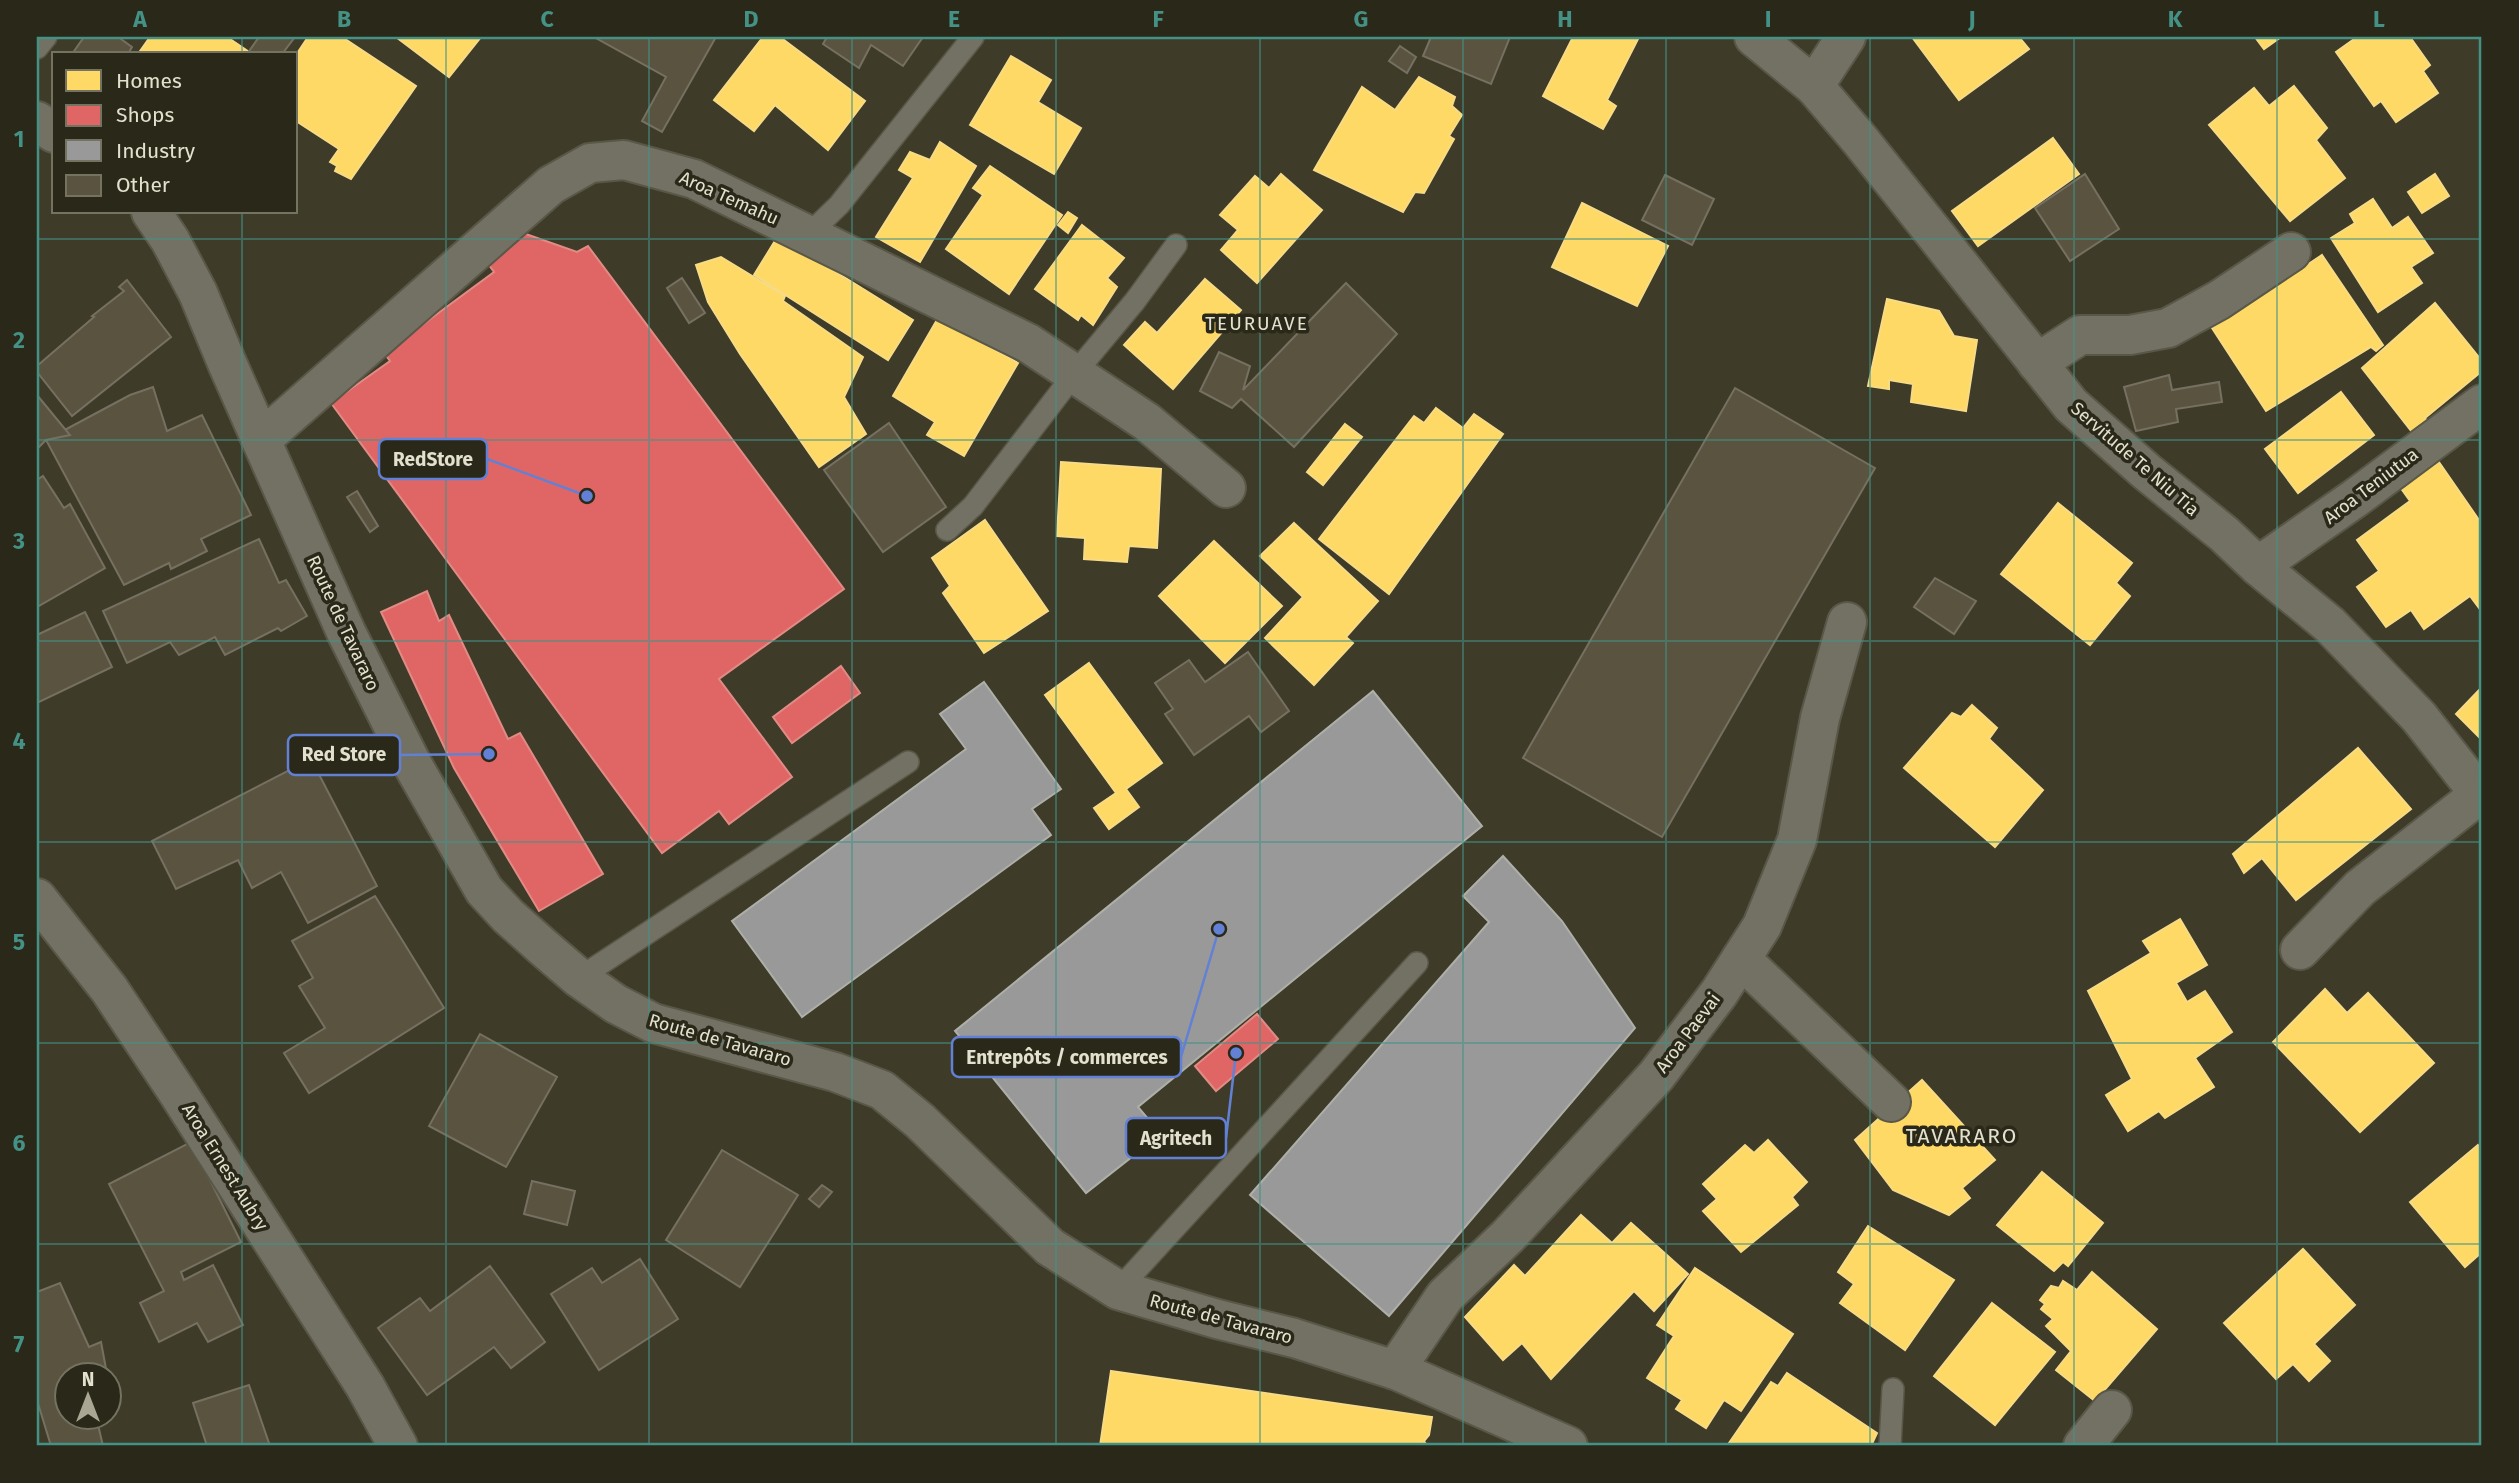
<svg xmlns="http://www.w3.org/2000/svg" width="2519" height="1483" font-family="'Fira Sans',sans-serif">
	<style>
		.homes { fill: #ffd966; stroke: #f7db85; stroke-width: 2 }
		.shops { fill: #e06666; stroke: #e18b85; stroke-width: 2 }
		.industry { fill: #999; stroke: #afafa9; stroke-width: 2 }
		.building { fill: #5a533f; stroke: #757061; stroke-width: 2 }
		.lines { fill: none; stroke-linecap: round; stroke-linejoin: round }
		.lane-casing { stroke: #595747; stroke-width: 24 }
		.street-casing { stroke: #595747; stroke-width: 42 }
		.secondary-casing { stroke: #595747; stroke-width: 42 }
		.lane { stroke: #737164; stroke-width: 21 }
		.street { stroke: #737164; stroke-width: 38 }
		.secondary { stroke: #737164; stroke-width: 38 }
		.grid { fill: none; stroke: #449186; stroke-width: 2; stroke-opacity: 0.55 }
		.labels { text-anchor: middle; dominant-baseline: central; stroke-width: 7; stroke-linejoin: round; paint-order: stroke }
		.street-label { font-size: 18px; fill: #e3e1ce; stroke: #2a2819 }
		.neighbourhood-label { font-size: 19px; letter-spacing: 2px; fill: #e3e1ce; stroke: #2a2819 }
		.quarter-label { font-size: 21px; letter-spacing: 2px; fill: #e3e1ce; stroke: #2a2819 }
		.leader { fill: none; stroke: #6281d4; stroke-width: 2.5 }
		.callout-dot { fill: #6281d4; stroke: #2a2819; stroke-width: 2.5 }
		.callout { fill: #2a2819; stroke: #6281d4; stroke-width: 2.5 }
		.callout-label { font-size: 19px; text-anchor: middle; font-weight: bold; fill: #e3e1ce }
		.neatline { fill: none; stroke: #449186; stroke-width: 2.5 }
		.grid-label { font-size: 23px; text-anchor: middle; font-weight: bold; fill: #449186 }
	</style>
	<rect width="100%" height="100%" fill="#3e3b28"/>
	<!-- homes -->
	<g class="homes">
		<path d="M150,37h77l22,15 -2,2h-109z"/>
		<path d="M308,37h34l74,49 -65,93 -16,-8 2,-5 -7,-4 9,-13 -43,-28v-66z"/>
		<path d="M396,37h85l-32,40z"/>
		<path d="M763,37h17l85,64 -37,49 -53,-45 -21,26 -40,-31z"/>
		<path d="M1573,37h66l-32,63 9,6 -13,23 -60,-33z"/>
		<path d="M1912,37h107l10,12 -70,51z"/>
		<path d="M2255,37h26l-17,12z"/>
		<path d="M2357,37h53l20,28 -7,6 15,22 -42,29 -15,-21 -7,5 -38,-54z"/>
		<path d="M1011,56l40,24 -13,22 43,26 -27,46 -84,-49z"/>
		<path d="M1419,77l36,20 -3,9 10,9 -13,21 5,3 -30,54 -9,-1 -12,20 -89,-42 48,-83 33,23z"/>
		<path d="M2294,86l33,42 -11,12 29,38 -55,43 -81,-96 45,-37 15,18z"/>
		<path d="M2053,138l26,36 -101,72 -26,-35z"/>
		<path d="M940,142l36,24 -56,96 -44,-25 37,-59 -14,-8 11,-18 20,8z"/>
		<path d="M990,166l72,49 -53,79 -63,-45 37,-54 -10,-7z"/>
		<path d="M1281,174l41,36 -65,73 -36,-33 17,-20 -18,-15 35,-39 14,12z"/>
		<path d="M2435,174l14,22 -27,17 -14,-21z"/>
		<path d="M2373,199l19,29 16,-11 25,36 -22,14 11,16 -44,29 -47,-74 24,-15 -5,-9z"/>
		<path d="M1582,203l86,43 -31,60 -85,-39z"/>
		<path d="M1068,212l9,6 -9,15 -10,-8z"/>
		<path d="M1082,225l42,33 -17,20 10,9 -24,38 -12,-10 -3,5 -43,-31z"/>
		<path d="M778,236l135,84 -25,40 -134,-85z"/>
		<path d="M2322,255l61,90 -7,6 -5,-4 -105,64 -54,-83z"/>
		<path d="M721,257l64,39 -2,5 80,56 -19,40 22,37 -47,33 -79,-113 -32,-52 -12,-37z"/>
		<path d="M1205,279l36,31 -68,79 -49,-44 21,-23 12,11z"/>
		<path d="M1887,299l52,12 15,25 23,4 -11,71 -55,-9 2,-18 -24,-4v9l-21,-3z"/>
		<path d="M2435,303l47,58v10l-57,47 6,8 -15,11 -54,-69z"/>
		<path d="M938,318l80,45 -54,93 -37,-21 8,-13 -42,-26z"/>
		<path d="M2341,392l33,43 -76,58 -33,-44z"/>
		<path d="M1436,408l27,20 11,-14 29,20 -114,160 -70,-55 95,-123 10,7z"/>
		<path d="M1345,424l17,13 -39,48 -16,-13z"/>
		<path d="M2432,452l47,68 3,-3v95l-12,-16 -46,33 -13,-19 -25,17 -29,-40 22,-16 -22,-31 53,-39 -15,-21z"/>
		<path d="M1061,462l100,7 -4,79 -28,-2 -2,16 -43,-3 1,-21 -28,-2z"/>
		<path d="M2058,503l74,60 -16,20 14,13 -40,49 -89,-71z"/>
		<path d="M985,520l63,91 -64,42 -41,-60 7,-7 -18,-28z"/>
		<path d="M1294,523l84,78 -32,36 7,6 -39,42 -49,-47 38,-41 -43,-41z"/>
		<path d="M1214,541l68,65 -57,57 -66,-67z"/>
		<path d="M1089,663l73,100 -36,26 13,18 -30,22 -15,-21 22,-15 -71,-98z"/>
		<path d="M2482,687v53l-26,-26z"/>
		<path d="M1972,705l25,23 -8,11 54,51 -48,57 -91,-79 48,-55 9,4z"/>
		<path d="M2358,748l53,61 -115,91 -34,-42 -18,15 -11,-19z"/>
		<path d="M2180,919l27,46 -31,18 11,19 18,-11 27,41 -37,26 19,29 -49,31 -6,-7 -31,20 -22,-36 26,-16 -44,-88 63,-38 -8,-12z"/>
		<path d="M2325,989l22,24 21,-20 66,70 -74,69 -87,-90z"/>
		<path d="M1922,1080l73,80 -33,28 8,10 -21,17 -56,-25 -38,-50z"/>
		<path d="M1768,1140l39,42 -15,15 6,8 -57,47 -38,-41 14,-12 -14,-15 42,-39 9,8z"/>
		<path d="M2478,1145l4,5v102l-17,15 -55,-65z"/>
		<path d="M2042,1172l61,51 -35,43 -5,-4 -9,9 -57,-46z"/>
		<path d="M1581,1215l31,28 19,-20 57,51 -34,37 -20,-20 -83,88 -29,-36 -19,17 -38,-43 49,-52 11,11z"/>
		<path d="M1868,1226l86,54 -49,70 -65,-47 14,-19 -16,-12z"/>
		<path d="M2303,1249l52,56 -41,39 16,17 -21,20 -16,-17 -17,15 -52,-56z"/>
		<path d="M1695,1268l98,66 -52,77 -17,-11 -18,28 -30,-19 6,-9 -35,-22 27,-42 -17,-11z"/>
		<path d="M2092,1272l65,57 -62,72 -39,-31 15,-19 -25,-25 7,-7 -12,-10 4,-5 -5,-4 11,-14 8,2 4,-7 14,9z"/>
		<path d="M1992,1303l63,49 -60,73 -61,-49z"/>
		<path d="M1111,1371l321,46 -3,18 -5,6 3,5h-327z"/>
		<path d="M1787,1373l90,60 -6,13h-144l44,-64 7,4z"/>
	</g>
	<!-- shops -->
	<g class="shops">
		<path d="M523,233l54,19 11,-6 256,343 -125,90 73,98 -63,47 -10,-13 -57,42 -331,-450 59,-42 -6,-8 110,-81 -8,-11z"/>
		<path d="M427,591l12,30 10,-6 59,124 12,-6 83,141 -64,37 -85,-143 -73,-156z"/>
		<path d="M841,666l19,27 -68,50 -19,-26z"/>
		<path d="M1257,1014l21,25 -62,52 -21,-25z"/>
	</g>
	<!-- industry -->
	<g class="industry">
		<path d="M984,682l77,107 -29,20 19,26 -249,182 -70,-96 234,-172 -26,-35z"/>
		<path d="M1373,691l109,135 -344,281 23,27 -75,59 -131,-162z"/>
		<path d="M1503,856l59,65 73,107 -246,288 -139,-121 239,-273 -26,-26z"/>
	</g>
	<!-- building -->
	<g class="building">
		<path d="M84,37h38l-1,2 11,8 -4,7h-56z"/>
		<path d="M259,37h36l-13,17h-35z"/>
		<path d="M594,37h122l-54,95 -20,-11 24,-44z"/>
		<path d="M827,37h96l-20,29 -32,-21 -12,23 -36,-24z"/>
		<path d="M1431,37h79l-19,47 -68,-28z"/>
		<path d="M1400,46l16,11 -9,16 -18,-12z"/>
		<path d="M2085,174l34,55 -49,32 -35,-53z"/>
		<path d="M1665,175l49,24 -22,46 -50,-25z"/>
		<path d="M682,278l23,35 -16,10 -22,-35z"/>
		<path d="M127,280l44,57 -99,79 -35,-44v-6l57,-49 -2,-1 32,-25 -5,-4z"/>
		<path d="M1346,283l51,51 -103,113 -53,-48 -9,9 -32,-17 19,-39 31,14 -7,24z"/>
		<path d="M2169,375l3,15 47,-8 3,20 -46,7 2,13 -42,9 -12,-44z"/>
		<path d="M153,387l14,44 35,-16 49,100 -50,24 6,12 -36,18 -2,-6 -45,22 -78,-145 84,-45z"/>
		<path d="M1735,388l140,80 -213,369 -139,-79z"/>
		<path d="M37,395l33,40 -24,5 -9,9z"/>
		<path d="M889,423l57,84 -63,45 -59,-82z"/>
		<path d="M43,476l21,32 6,-4 35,64 -68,39v-127z"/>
		<path d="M357,491l21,35 -8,6 -23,-35z"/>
		<path d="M259,539l20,44 7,-3 21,36 -26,15 -3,-3 -53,27 -10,-18 -36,18 -9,-13 -43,21 -24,-52z"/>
		<path d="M1935,578l41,23 -22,33 -40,-27z"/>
		<path d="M85,612l27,55 -75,36v-68z"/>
		<path d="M1248,652l41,59 -28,21 -12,-16 -55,39 -29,-41 8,-5 -18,-26 34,-23 16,22z"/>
		<path d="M311,759l66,127 -69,37 -27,-51 -29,16 -14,-28 -62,29 -24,-48z"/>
		<path d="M375,896l69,112 -135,85 -25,-40 41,-25 -26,-42 14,-8 -21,-37z"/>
		<path d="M480,1034l77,43 -51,90 -77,-41z"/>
		<path d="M191,1142l50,100 -60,30 3,8 29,-15 30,60 -35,17 -11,-19 -38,19 -19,-39 24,-12 -55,-107z"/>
		<path d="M722,1150l76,45 -58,92 -74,-47z"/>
		<path d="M532,1181l43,10 -8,34 -43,-11z"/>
		<path d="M822,1185l10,7 -13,15 -10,-8z"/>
		<path d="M640,1259l38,60 -79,51 -48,-76 41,-26 10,15z"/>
		<path d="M490,1266l55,76 -34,26 -17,-21 -67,48 -49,-67 42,-30 10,13z"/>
		<path d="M60,1283l29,64 12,-5 6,32h-41v42h30l7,30h-52l-14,-46v-108z"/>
		<path d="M249,1385l21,61h-63l-14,-43z"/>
	</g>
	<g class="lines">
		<defs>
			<g id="lane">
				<path d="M37,48l9,-11"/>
				<path d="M808,235l31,-30 134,-168"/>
				<path d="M947,530l26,-24 102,-133 60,-72 41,-56"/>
				<path d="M579,978l329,-216"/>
				<path d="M1118,1290l299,-327"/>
				<path d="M1890,1446l3,-57"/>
			</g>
			<g id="street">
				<path d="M1754,37l60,49 46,54 211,265 76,67 77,62 34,32 72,59 89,92 63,80"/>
				<path d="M1814,86l32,-49"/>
				<path d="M2037,363l43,-28h50l38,-7 51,-28 72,-48"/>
				<path d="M261,440l290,-255 39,-22 34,-3 70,19 334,164 119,79 79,66"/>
				<path d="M2258,566l96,-67 128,-95"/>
				<path d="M37,898l72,91 69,104 187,293 33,60"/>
				<path d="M2300,950l60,-62 120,-94"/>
				<path d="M1741,959l150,143"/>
				<path d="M1395,1370l50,-74 63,-60 148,-160 63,-83 43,-67 35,-86 23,-122 27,-96"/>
				<path d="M2083,1446l29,-36"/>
			</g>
			<g id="secondary">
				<path d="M37,121l17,12"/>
				<path d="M151,212l19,28 28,53 29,70 119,269 65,130 73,128 24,26 36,32 35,30 37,26 37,19 182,49 47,18 38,31 130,126 68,43 99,29 77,19 104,33 170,75"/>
			</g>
		</defs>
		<!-- lane casing -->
		<use href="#lane" class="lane-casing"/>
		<!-- street casing -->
		<use href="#street" class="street-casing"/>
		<!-- secondary casing -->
		<use href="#secondary" class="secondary-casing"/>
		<!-- lane -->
		<use href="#lane" class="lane"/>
		<!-- street -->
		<use href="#street" class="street"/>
		<!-- secondary -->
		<use href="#secondary" class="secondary"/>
	</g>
	<!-- grid -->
	<path class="grid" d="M242,37v17M446,37v1409M649,37v1409M852,37v1409M1056,37v1409M1260,37v1409M1463,37v1409M1666,37v1409M1870,37v1409M2074,37v1409M2277,37v1409M242,212v1234M37,239h2445M37,440h2445M37,641h2445M37,842h2445M37,1043h2445M37,1244h2445"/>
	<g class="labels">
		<!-- street labels -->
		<g class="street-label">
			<text transform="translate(729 198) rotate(24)">Aroa Temahu</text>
			<text transform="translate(2135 459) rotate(41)">Servitude Te Niu Tia</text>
			<text transform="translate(2371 486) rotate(-37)">Aroa Teniutua</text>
			<text transform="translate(343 623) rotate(65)">Route de Tavararo</text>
			<text transform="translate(1688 1033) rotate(-53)">Aroa Paevai</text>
			<text transform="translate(720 1040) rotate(16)">Route de Tavararo</text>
			<text transform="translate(225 1167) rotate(58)">Aroa Ernest Aubry</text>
			<text transform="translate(1221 1319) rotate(15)">Route de Tavararo</text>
		</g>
		<!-- neighbourhood labels -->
		<g class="neighbourhood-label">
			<text x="1257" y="323">TEURUAVE</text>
		</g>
		<!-- quarter labels -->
		<g class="quarter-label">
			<text x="1962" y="1136">TAVARARO</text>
		</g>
	</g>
	<!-- callouts -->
	<path class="leader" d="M587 496L487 459M489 754L400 755M1219 929L1181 1057M1236 1053L1226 1138"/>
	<g class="callout-dot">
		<circle cx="587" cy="496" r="7"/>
		<circle cx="489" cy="754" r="7"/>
		<circle cx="1219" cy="929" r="7"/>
		<circle cx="1236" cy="1053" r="7"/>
	</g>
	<g class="callout">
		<rect x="379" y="439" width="108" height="40" rx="7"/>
		<rect x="288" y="735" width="112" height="40" rx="7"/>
		<rect x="952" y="1037" width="229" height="40" rx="7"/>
		<rect x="1126" y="1118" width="100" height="40" rx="7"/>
	</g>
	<g class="callout-label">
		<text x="433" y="466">RedStore</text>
		<text x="344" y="761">Red Store</text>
		<text x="1067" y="1064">Entrepôts / commerces</text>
		<text x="1176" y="1145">Agritech</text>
	</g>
	<!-- border -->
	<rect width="2519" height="1483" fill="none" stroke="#2a2819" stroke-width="77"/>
	<!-- legend -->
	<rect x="52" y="52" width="245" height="161" fill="#2a2819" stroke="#747261" stroke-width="2"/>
	<rect x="66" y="70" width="35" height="21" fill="#ffd966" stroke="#747261" stroke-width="2"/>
	<text x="116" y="88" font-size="21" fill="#e3e1ce">Homes</text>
	<rect x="66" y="105" width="35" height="21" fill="#e06666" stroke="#747261" stroke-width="2"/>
	<text x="116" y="122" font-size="21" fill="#e3e1ce">Shops</text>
	<rect x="66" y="140" width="35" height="21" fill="#999999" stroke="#747261" stroke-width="2"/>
	<text x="116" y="158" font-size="21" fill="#e3e1ce">Industry</text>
	<rect x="66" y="175" width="35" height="21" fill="#5a533f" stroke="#747261" stroke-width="2"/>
	<text x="116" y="192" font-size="21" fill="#e3e1ce">Other</text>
	<!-- north arrow -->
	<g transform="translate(88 1396)"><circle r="33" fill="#2a2819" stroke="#747261" stroke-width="2"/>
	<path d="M0-5L12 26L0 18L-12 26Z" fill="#a9a794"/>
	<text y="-10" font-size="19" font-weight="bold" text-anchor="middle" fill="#e3e1ce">N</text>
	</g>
	<rect x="38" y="38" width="2442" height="1406" class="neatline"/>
	<g class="grid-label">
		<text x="140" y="27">A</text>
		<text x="344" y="27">B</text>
		<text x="547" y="27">C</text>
		<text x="751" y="27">D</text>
		<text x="954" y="27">E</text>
		<text x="1158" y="27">F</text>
		<text x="1361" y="27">G</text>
		<text x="1565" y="27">H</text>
		<text x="1768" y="27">I</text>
		<text x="1972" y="27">J</text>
		<text x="2175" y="27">K</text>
		<text x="2379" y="27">L</text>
		<text x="19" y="147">1</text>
		<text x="19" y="348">2</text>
		<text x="19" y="549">3</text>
		<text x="19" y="749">4</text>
		<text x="19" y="950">5</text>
		<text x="19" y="1151">6</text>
		<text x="19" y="1352">7</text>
	</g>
</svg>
